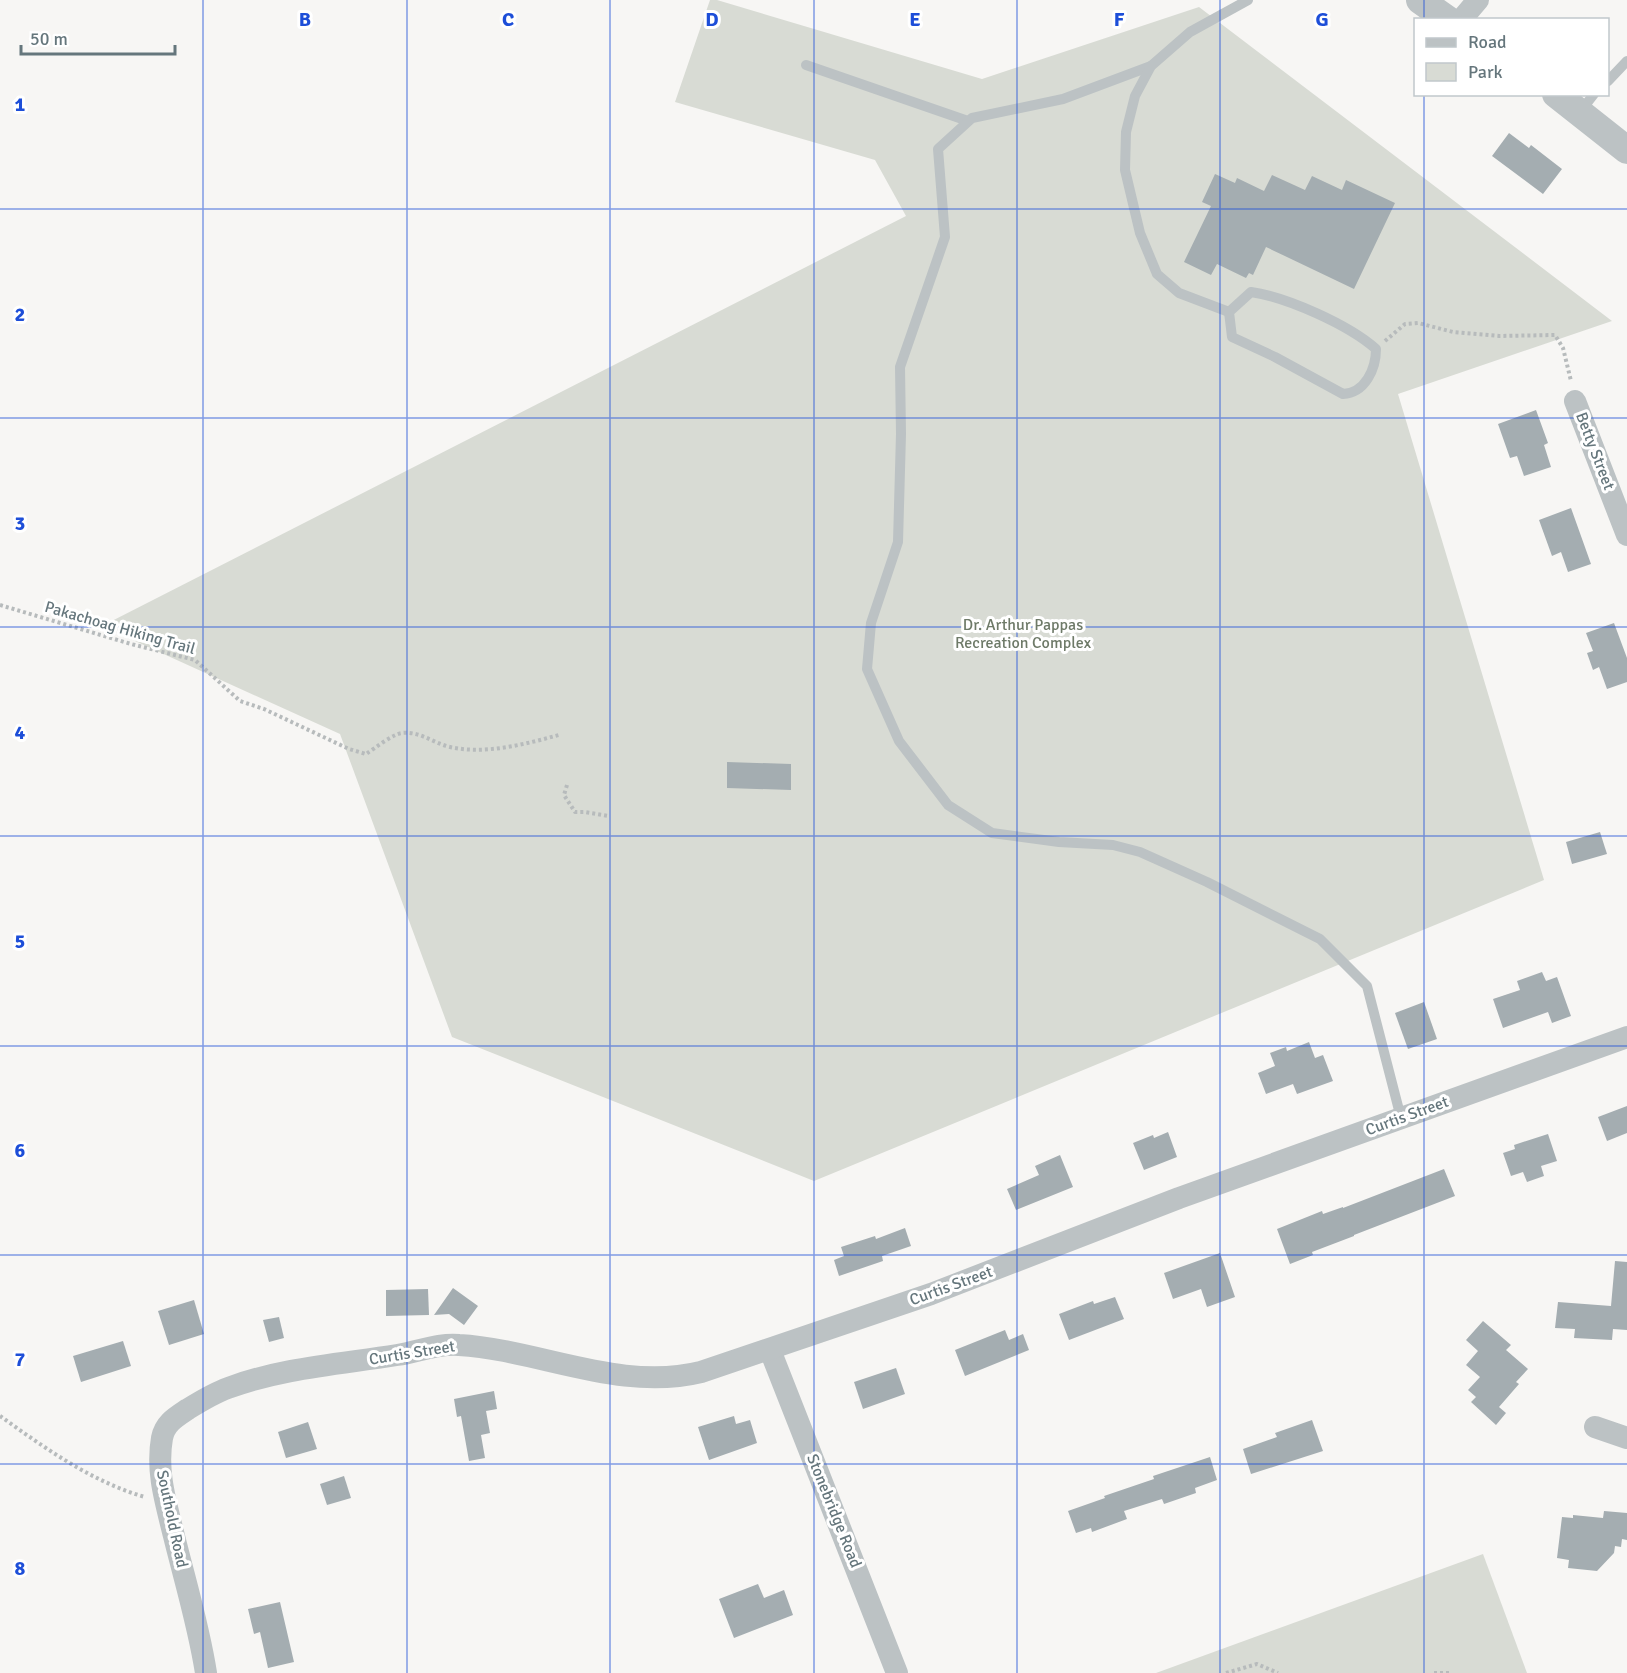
<svg xmlns="http://www.w3.org/2000/svg" width="1627" height="1673" font-family="Signika,sans-serif">
	<style>
		.green { fill: #d8dbd4 }
		.building { fill: #a4adb1 }
		.lines { fill: none; stroke-linecap: round; stroke-linejoin: round }
		.path { stroke: #b7bbbc; stroke-width: 4; stroke-dasharray: 3 3; stroke-linecap: butt }
		.service { stroke: #bcc2c4; stroke-width: 10 }
		.minor { stroke: #bcc2c4; stroke-width: 22 }
		.tertiary { stroke: #bcc2c4; stroke-width: 28 }
		.grid { fill: none; stroke: #1d4ed8; stroke-width: 1.5; stroke-opacity: 0.55 }
		.labels { text-anchor: middle; dominant-baseline: central; stroke-width: 6; stroke-linejoin: round; paint-order: stroke }
		.street-label { font-size: 16px; fill: #65767c; stroke: #fff }
		.park-label { font-size: 16px; fill: #6e7a68; stroke: #fff }
		.grid-label { font-size: 20px; text-anchor: middle; font-weight: bold; fill: #1d4ed8; stroke: #fff; stroke-width: 6; stroke-linejoin: round; paint-order: stroke }
	</style>
	<rect width="100%" height="100%" fill="#f7f6f4"/>
	<!-- green -->
	<g class="green">
		<path d="M710,0h7l265,79 217,-72 413,314 -214,73 146,486 -730,301 -362,-144 -112,-303 -238,-108 804,-410 -31,-56 -200,-58z"/>
		<path d="M1483,1554l44,119h-371z"/>
	</g>
	<!-- building -->
	<g class="building">
		<path d="M1509,133l20,15 2,-3 31,24 -19,25 -51,-38z"/>
		<path d="M1215,174l20,9 2,-5 27,13 8,-16 33,15 7,-14 30,14 4,-10 49,23 -41,86 -88,-42 -13,28 -4,-2 -3,5 -29,-14 -6,11 -27,-13 27,-56 -9,-4z"/>
		<path d="M1536,410l12,33 -4,2 7,22 -27,9 -7,-20 -7,2 -12,-34z"/>
		<path d="M1571,508l20,56 -23,8 -7,-20 -9,4 -13,-36z"/>
		<path d="M1614,623l13,35v24l-20,7 -8,-22 -6,3 -6,-17 6,-2 -7,-18z"/>
		<path d="M727,762l64,2v26l-64,-2z"/>
		<path d="M1600,832l7,22 -35,10 -6,-22z"/>
		<path d="M1542,972l4,9 11,-4 14,39 -19,7 -4,-11 -45,16 -10,-29 27,-9 -3,-9z"/>
		<path d="M1424,1002l13,37 -29,10 -13,-36z"/>
		<path d="M1309,1042l6,16 8,-3 10,26 -36,13 -4,-10 -27,10 -8,-21 17,-7 -5,-13 16,-6 1,4z"/>
		<path d="M1627,1106v27l-20,8 -9,-24z"/>
		<path d="M1168,1132l9,25 -33,13 -11,-27 20,-8 1,3z"/>
		<path d="M1548,1134l9,27 -16,5 3,10 -17,6 -4,-10 -12,4 -8,-23 12,-4 -1,-4z"/>
		<path d="M1060,1155l13,32 -57,23 -9,-21 32,-14 -4,-9z"/>
		<path d="M1444,1169l11,27 -101,39v1l-42,16 1,3 -23,9 -13,-35 45,-18 1,3 20,-7v1z"/>
		<path d="M905,1228l6,18 -29,10 1,5 -44,15 -5,-16 10,-4 -3,-9 34,-11 1,3z"/>
		<path d="M1220,1253l15,44 -28,10 -6,-18 -28,10 -9,-26z"/>
		<path d="M1615,1261l12,1v68l-14,-1 -1,11 -38,-2 1,-9 -20,-1 3,-26 53,4z"/>
		<path d="M453,1288l25,18 -14,19 -15,-11 -15,1z"/>
		<path d="M428,1289l1,26 -43,1v-26z"/>
		<path d="M1115,1297l9,22 -55,21 -10,-26 34,-13 1,3z"/>
		<path d="M194,1300l10,34 -35,11 -11,-34z"/>
		<path d="M279,1317l5,21 -15,4 -6,-22z"/>
		<path d="M1483,1321l28,24 -5,5 22,19 -12,13 3,2 -20,23 7,6 -10,12 -25,-23 5,-5 -8,-7 12,-13 -14,-12 12,-14 -12,-11z"/>
		<path d="M1005,1330l4,10 14,-6 6,16 -64,26 -10,-26z"/>
		<path d="M123,1341l8,25 -50,16 -8,-26z"/>
		<path d="M896,1368l9,26 -42,15 -9,-27z"/>
		<path d="M494,1391l3,18 -11,2 4,22 -9,2 4,23 -16,3 -8,-45 -4,1 -3,-18z"/>
		<path d="M734,1416l2,8 14,-4 7,23 -48,17 -11,-33z"/>
		<path d="M1312,1420l11,31 -72,23 -8,-25 34,-12 -2,-4z"/>
		<path d="M308,1422l9,27 -31,9 -8,-26z"/>
		<path d="M1210,1457l7,23 -22,8 1,5 -32,11 -2,-5 -38,12 3,8 -35,13 -1,-4 -15,5 -8,-22 37,-13 -1,-2 50,-17 -1,-3z"/>
		<path d="M344,1476l7,22 -24,7 -7,-21z"/>
		<path d="M1604,1511l23,2v27l-5,-1 -1,8 -6,-1 -1,7 -17,18 -29,-3 1,-8 -12,-2 5,-41 11,1v-3l30,3z"/>
		<path d="M758,1584l6,14 20,-8 9,25 -59,23 -15,-39z"/>
		<path d="M280,1602l14,60 -26,6 -8,-36 -6,2 -6,-25z"/>
	</g>
	<g class="lines">
		<!-- path -->
		<g class="path">
			<path d="M1385,341l20,-17 13,-1 35,9 46,4 56,-1 8,13 8,33"/>
			<path d="M0,605l131,39 64,16 45,41 24,8 85,40 17,5c9,-6 27,-20 36,-21 18,-2 31,10 48,14 36,8 75,-3 109,-12"/>
			<path d="M567,785l-3,10 11,17h10l23,4"/>
			<path d="M0,1416c45,32 92,66 145,81"/>
			<path d="M1226,1673l31,-9 21,9"/>
			<path d="M1434,1673h15"/>
		</g>
		<!-- service -->
		<g class="service">
			<path d="M806,65l162,56"/>
			<path d="M1151,66l-88,33 -91,19 -34,31 7,88 -45,130 1,67 -3,108 -27,81 -4,46 32,72 49,64 44,28 67,9 54,3 27,7 67,30 113,57 47,47 34,132"/>
			<path d="M1608,81l19,-20"/>
			<path d="M1580,112l14,-18"/>
			<path d="M1251,292c36,5 98,33 125,57 0,20 -11,44 -33,45l-68,-37 -43,-20 -3,-25z"/>
			<path d="M1229,312l-50,-19 -22,-19 -17,-41 -15,-63 1,-38 9,-36 16,-30 39,-34 58,-32"/>
		</g>
		<!-- minor -->
		<g class="minor">
			<path d="M1461,20l17,-20"/>
			<path d="M1575,401l52,134"/>
			<path d="M770,1350l127,323"/>
			<path d="M1595,1427l32,11"/>
			<path d="M206,1673c-7,-46 -21,-92 -32,-137 -8,-33 -18,-64 -12,-98 3,-15 14,-21 26,-29 13,-8 26,-16 40,-21 53,-20 113,-24 169,-33 21,-3 41,-12 62,-10 81,5 161,47 242,27l230,-78 248,-96 448,-161"/>
		</g>
		<!-- tertiary -->
		<g class="tertiary">
			<path d="M1420,0l28,20"/>
			<path d="M1556,94l71,56"/>
		</g>
	</g>
	<!-- grid -->
	<path class="grid" d="M203,0v1673M407,0v1673M610,0v1673M814,0v1673M1017,0v1673M1220,0v1673M1424,0v20M1424,94v1579M0,209h1627M0,418h1627M0,627h1627M0,836h1627M0,1046h1627M0,1255h1627M0,1464h1627"/>
	<g class="labels">
		<!-- street labels -->
		<g class="street-label">
			<text transform="translate(1595 451) rotate(69)">Betty Street</text>
			<text transform="translate(120 628) rotate(16)">Pakachoag Hiking Trail</text>
			<text transform="translate(1407 1116) rotate(-20)">Curtis Street</text>
			<text transform="translate(951 1286) rotate(-20)">Curtis Street</text>
			<text transform="translate(412 1353) rotate(-9)">Curtis Street</text>
			<text transform="translate(834 1511) rotate(68)">Stonebridge Road</text>
			<text transform="translate(172 1519) rotate(78)">Southold Road</text>
		</g>
		<!-- park labels -->
		<g class="park-label">
			<text x="1023" y="625">Dr. Arthur Pappas<tspan x="1023" dy="18">Recreation Complex</tspan></text>
		</g>
	</g>
	<g class="grid-label">
		<text x="305" y="26">B</text>
		<text x="508" y="26">C</text>
		<text x="712" y="26">D</text>
		<text x="915" y="26">E</text>
		<text x="1119" y="26">F</text>
		<text x="1322" y="26">G</text>
		<text x="20" y="111">1</text>
		<text x="20" y="321">2</text>
		<text x="20" y="530">3</text>
		<text x="20" y="739">4</text>
		<text x="20" y="948">5</text>
		<text x="20" y="1157">6</text>
		<text x="20" y="1366">7</text>
		<text x="20" y="1575">8</text>
	</g>
	<!-- legend -->
	<rect x="1414" y="18" width="195" height="78" fill="#ffffff" stroke="#c1c8cb" stroke-width="1.5"/>
	<rect x="1426" y="38" width="30" height="9" fill="#bcc2c4" stroke="#c1c8cb" stroke-width="1.5"/>
	<text x="1468" y="48" font-size="18" fill="#65767c">Road</text>
	<rect x="1426" y="63" width="30" height="18" fill="#d8dbd4" stroke="#c1c8cb" stroke-width="1.5"/>
	<text x="1468" y="78" font-size="18" fill="#65767c">Park</text>
	<!-- scale -->
	<path d="M21 45v9h154v-9" fill="none" stroke="#65767c" stroke-width="3"/>
	<text x="30" y="45" font-size="18" fill="#65767c" stroke="#ffffff" stroke-width="4.5" paint-order="stroke">50 m</text>
</svg>
